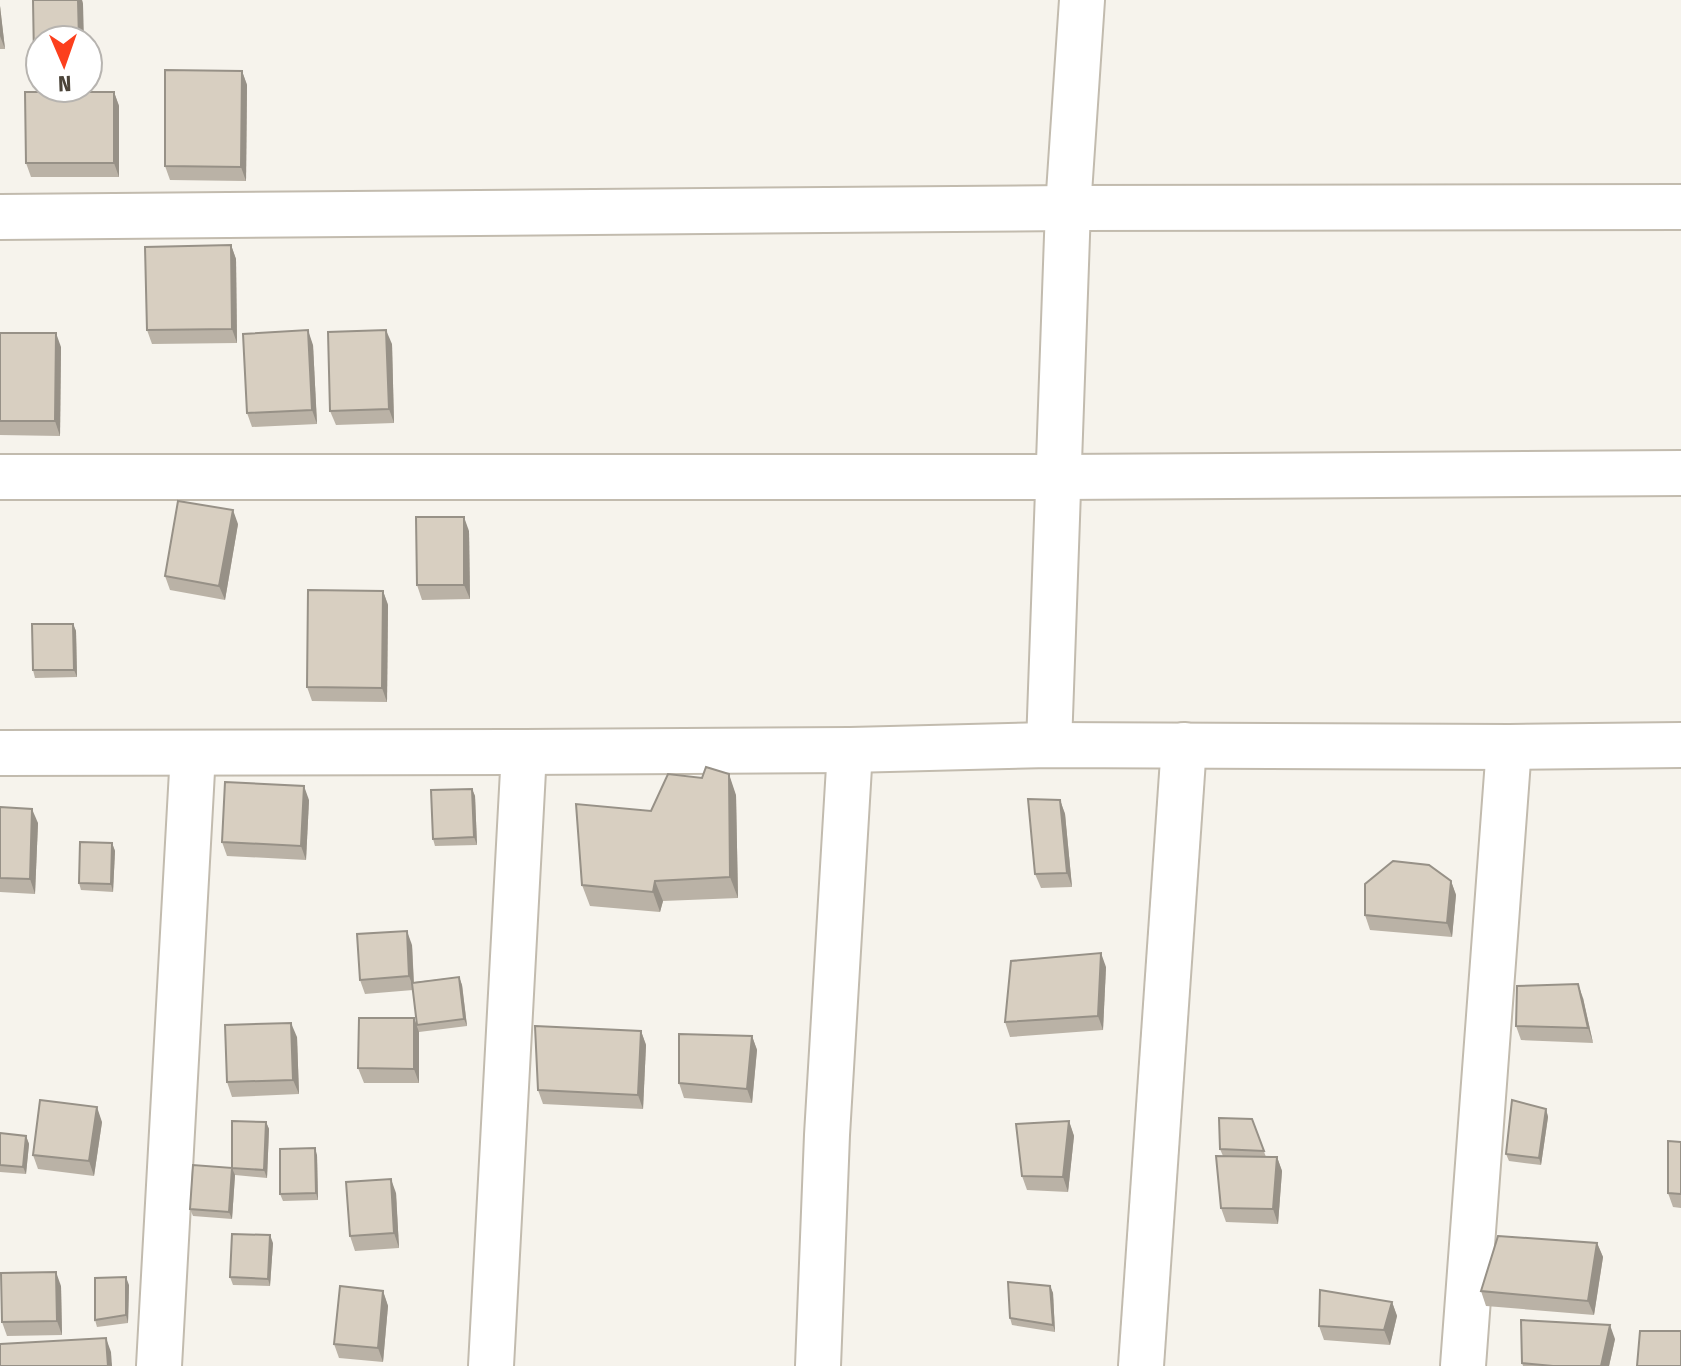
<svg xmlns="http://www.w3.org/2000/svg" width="1681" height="1366" font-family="'Fira Sans Condensed',sans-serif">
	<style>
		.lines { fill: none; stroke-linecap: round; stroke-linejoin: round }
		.minor-casing { stroke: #c2bbae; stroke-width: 48 }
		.minor { stroke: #fff; stroke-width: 44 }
		.wall { fill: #bab2a6 }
		.shaded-wall { fill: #979187 }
		.building { fill: #d8cfc1; stroke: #979187; stroke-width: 2 }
	</style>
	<rect width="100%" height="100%" fill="#f6f3ec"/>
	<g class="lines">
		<defs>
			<g id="minor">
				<path d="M0,217l1068,-9 613,-1"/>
				<path d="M0,477h1059l622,-4"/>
				<path d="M1049,745l19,-537 14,-208"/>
				<path d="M0,753l524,-1 326,-2 199,-5 460,2 172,-2"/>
				<path d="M159,1366l34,-613"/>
				<path d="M491,1366l33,-614"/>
				<path d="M818,1366l9,-231 23,-385"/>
				<path d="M1141,1366l43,-621"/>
				<path d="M1463,1366l46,-619"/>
			</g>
		</defs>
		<!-- minor casing -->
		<use href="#minor" class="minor-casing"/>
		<!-- minor -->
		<use href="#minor" class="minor"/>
	</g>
	<!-- wall -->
	<g class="wall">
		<path d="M33,0h49l1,4 -43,36v33l-6,-14z"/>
		<path d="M0,6l5,43h-5z"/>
		<path d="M242,71l5,14 -1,96 -76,-1 -5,-14z"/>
		<path d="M114,92l5,14v71h-88l-5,-14z"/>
		<path d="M231,245l5,14 1,84 -85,1 -5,-14z"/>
		<path d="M0,333l61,14 -1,89 -60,-1z"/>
		<path d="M392,344l2,79 -58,2 -6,-14z"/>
		<path d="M313,345l4,79 -65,3 -5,-14z"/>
		<path d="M238,524l-13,76 -55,-10 -5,-14z"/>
		<path d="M469,531l1,68 -48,1 -5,-15z"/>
		<path d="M383,591l5,14 -1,97 -75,-1 -5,-14z"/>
		<path d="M73,624l3,7 1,46 -42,1 -2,-8z"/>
		<path d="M472,789l3,7 2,49 -42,1 -2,-7z"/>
		<path d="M736,795l2,103 -75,3 -3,11 -70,-6 -8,-21 69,-74z"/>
		<path d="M309,800l-3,60 -79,-4 -5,-14z"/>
		<path d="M1060,800l5,14 7,73 -31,1 -6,-14z"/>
		<path d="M0,807l38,16 -3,71 -35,-2z"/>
		<path d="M112,843l3,8 -2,41 -32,-2 -2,-7z"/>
		<path d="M1451,881l5,14 -4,42 -82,-7 -5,-15z"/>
		<path d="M412,945l2,37 45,-5 3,8 5,41 -48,6v51h-55l-6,-15 56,-50 3,7 -4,-35 -48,4 -5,-14z"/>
		<path d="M1106,967l-3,63 -93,7 -5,-15z"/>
		<path d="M1583,998l10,45 -72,-3 -5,-14z"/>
		<path d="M641,1031l5,14 -3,64 -100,-5 -5,-14z"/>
		<path d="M752,1036l5,14 -5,53 -68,-5 -5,-15z"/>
		<path d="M297,1037l2,57 -67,3 -5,-15z"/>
		<path d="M1546,1109l2,8 -7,48 -32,-4 -3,-7z"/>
		<path d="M1252,1119l14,38h11l5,14 -4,53 -52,-2 -5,-14 2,-52 -3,-7z"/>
		<path d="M1069,1121l5,15 -6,56 -41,-2 -5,-14z"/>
		<path d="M102,1122l-8,54 -56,-7 -5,-14z"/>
		<path d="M266,1122l3,7 -2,49 -32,-3 -3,44 -39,-3 -3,-7 42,-41z"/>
		<path d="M0,1133l26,3 3,8 -3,30 -26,-2z"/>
		<path d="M1681,1142v66l-8,-1 -5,-14z"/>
		<path d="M317,1155l1,45 -35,1 -3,-7z"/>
		<path d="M396,1193l3,55 -44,3 -5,-15z"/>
		<path d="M273,1243l-3,43 -37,-1 -3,-8z"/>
		<path d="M1597,1243l6,14 -9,58 -108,-9 -5,-15z"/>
		<path d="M129,1285l-1,38 -31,4 -2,-7z"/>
		<path d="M61,1286l1,49 -55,1 -5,-14z"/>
		<path d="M1050,1286l3,7 2,39 -43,-7 -2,-7z"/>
		<path d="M383,1291l5,15 -5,56 -44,-4 -5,-14z"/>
		<path d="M1392,1302l5,14 -7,29 -66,-5 -5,-14z"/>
		<path d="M1615,1339l-6,27h-86l-1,-3z"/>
	</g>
	<!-- shaded-wall -->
	<g class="shaded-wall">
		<path d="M78,0h4l1,4 1,36h-5z"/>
		<path d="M0,6l5,43 -5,-13z"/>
		<path d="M242,71l5,14 -1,96 -5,-14z"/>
		<path d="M114,92l5,14v71l-5,-14z"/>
		<path d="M231,245l5,14 1,84 -5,-14z"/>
		<path d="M308,330l5,15 4,79 -5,-14z"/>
		<path d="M386,330l6,14 2,79 -5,-14z"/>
		<path d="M56,333l5,14 -1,89 -5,-15z"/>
		<path d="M233,510l5,14 -13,76 -6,-14z"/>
		<path d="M464,517l5,14 1,68 -6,-14z"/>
		<path d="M383,591l5,14 -1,97 -5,-14z"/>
		<path d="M73,624l3,7 1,46 -3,-7z"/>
		<path d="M729,774l7,21 2,103 -8,-21z"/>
		<path d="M304,786l5,14 -3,60 -5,-14z"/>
		<path d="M472,789l3,7 2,49 -3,-8z"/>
		<path d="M1060,800l5,14 7,73 -5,-14z"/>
		<path d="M32,809l6,14 -3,71 -5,-15z"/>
		<path d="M112,843l3,8 -2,41 -2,-8z"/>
		<path d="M655,881l8,20 -3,11 -7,-20z"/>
		<path d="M1451,881l5,14 -4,42 -5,-14z"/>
		<path d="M407,931l5,14 2,45 -5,-14z"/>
		<path d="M1101,953l5,14 -3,63 -5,-14z"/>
		<path d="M459,977l3,8 5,41 -3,-7z"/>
		<path d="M1578,984l5,14 10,45 -5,-15z"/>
		<path d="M414,1018l5,14v51l-5,-14z"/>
		<path d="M291,1023l6,14 2,57 -6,-14z"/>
		<path d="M641,1031l5,14 -3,64 -5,-14z"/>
		<path d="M752,1036l5,14 -5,53 -5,-14z"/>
		<path d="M97,1107l5,15 -8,54 -5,-15z"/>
		<path d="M1546,1109l2,8 -7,48 -2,-7z"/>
		<path d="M1069,1121l5,15 -6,56 -5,-15z"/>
		<path d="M266,1122l3,7 -2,49 -3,-8z"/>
		<path d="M26,1136l3,8 -3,30 -3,-7z"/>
		<path d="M315,1148l2,7 1,45 -2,-7z"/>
		<path d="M1277,1157l5,14 -4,53 -5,-15z"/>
		<path d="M232,1168l3,7 -3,44 -3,-7z"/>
		<path d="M391,1179l5,14 3,55 -5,-15z"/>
		<path d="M270,1235l3,8 -3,43 -2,-7z"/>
		<path d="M1597,1243l6,14 -9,58 -6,-14z"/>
		<path d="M56,1272l5,14 1,49 -5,-14z"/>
		<path d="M126,1277l3,8 -1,38 -2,-8z"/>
		<path d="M1050,1286l3,7 2,39 -2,-7z"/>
		<path d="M383,1291l5,15 -5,56 -5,-14z"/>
		<path d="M1392,1302l5,14 -7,29 -6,-15z"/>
		<path d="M1610,1325l5,14 -6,27h-8z"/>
		<path d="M106,1338l5,14 1,14h-4z"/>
	</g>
	<!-- building -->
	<g class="building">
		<path d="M33,0h45l1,40h-39v19h-6z"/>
		<path d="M165,70l77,1 -1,96 -76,-1z"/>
		<path d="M25,92h89v71h-88z"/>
		<path d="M231,245l1,84 -85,1 -2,-83z"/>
		<path d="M308,330l4,80 -65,3 -4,-79z"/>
		<path d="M386,330l3,79 -59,2 -2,-79z"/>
		<path d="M0,333h56l-1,88h-55z"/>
		<path d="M178,501l55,9 -14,76 -54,-10z"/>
		<path d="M416,517h48v68h-47z"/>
		<path d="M308,590l75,1 -1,97 -75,-1z"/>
		<path d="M32,624h41l1,46h-41z"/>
		<path d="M706,767l23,7 1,103 -75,4 -2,11 -71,-7 -6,-81 75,7 17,-37 34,4z"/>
		<path d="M225,782l79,4 -3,60 -79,-4z"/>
		<path d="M472,789l2,48 -41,2 -2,-49z"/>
		<path d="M1028,799l32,1 7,73 -32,1z"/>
		<path d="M0,807l32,2 -2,70 -30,-1z"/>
		<path d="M80,842l32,1 -1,41 -32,-1z"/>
		<path d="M1393,861l36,4 22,16 -4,42 -82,-8v-31z"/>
		<path d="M407,931l2,45 -49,4 -3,-46z"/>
		<path d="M1101,953l-3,63 -93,6 6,-61z"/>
		<path d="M459,977l5,42 -47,6 -5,-42z"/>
		<path d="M1578,984l10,44 -72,-2 1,-40z"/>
		<path d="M359,1018h55v51l-56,-1z"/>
		<path d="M291,1023l2,57 -66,2 -2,-57z"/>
		<path d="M535,1026l106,5 -3,64 -100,-5z"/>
		<path d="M679,1034l73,2 -5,53 -68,-6z"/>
		<path d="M40,1100l57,7 -8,54 -56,-6z"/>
		<path d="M1512,1100l34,9 -7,49 -33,-4z"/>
		<path d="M1219,1118l33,1 12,32 -44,-2z"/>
		<path d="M232,1121l34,1 -2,48 -32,-2 -3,44 -39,-3 3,-44 39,3z"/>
		<path d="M1069,1121l-6,56 -41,-1 -6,-52z"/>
		<path d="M0,1133l26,3 -3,31 -23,-2z"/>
		<path d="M1668,1141l13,1v52l-13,-1z"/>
		<path d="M315,1148l1,45 -36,1v-45z"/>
		<path d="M1216,1156l61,1 -4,52 -52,-1z"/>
		<path d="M391,1179l3,54 -44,3 -4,-54z"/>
		<path d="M232,1234l38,1 -2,44 -38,-2z"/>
		<path d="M1498,1236l99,7 -9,58 -107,-10z"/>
		<path d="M56,1272l1,49 -55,1 -1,-49z"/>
		<path d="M126,1277v38l-31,5v-42z"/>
		<path d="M1008,1282l42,4 3,39 -43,-7z"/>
		<path d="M340,1286l43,5 -5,57 -44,-4z"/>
		<path d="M1320,1290l72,12 -8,28 -65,-4z"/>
		<path d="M1521,1320l89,5 -9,41h-48l-31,-3z"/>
		<path d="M1640,1331h41v35h-44z"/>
		<path d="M106,1338l2,28h-108v-22z"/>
	</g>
	<!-- north arrow -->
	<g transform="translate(64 64) rotate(178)"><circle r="38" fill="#ffffff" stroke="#b7b4b0" stroke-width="2"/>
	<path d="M0-6L14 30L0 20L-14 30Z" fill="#fc3f1d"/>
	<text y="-12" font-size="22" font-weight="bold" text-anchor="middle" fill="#4b4439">N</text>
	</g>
</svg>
